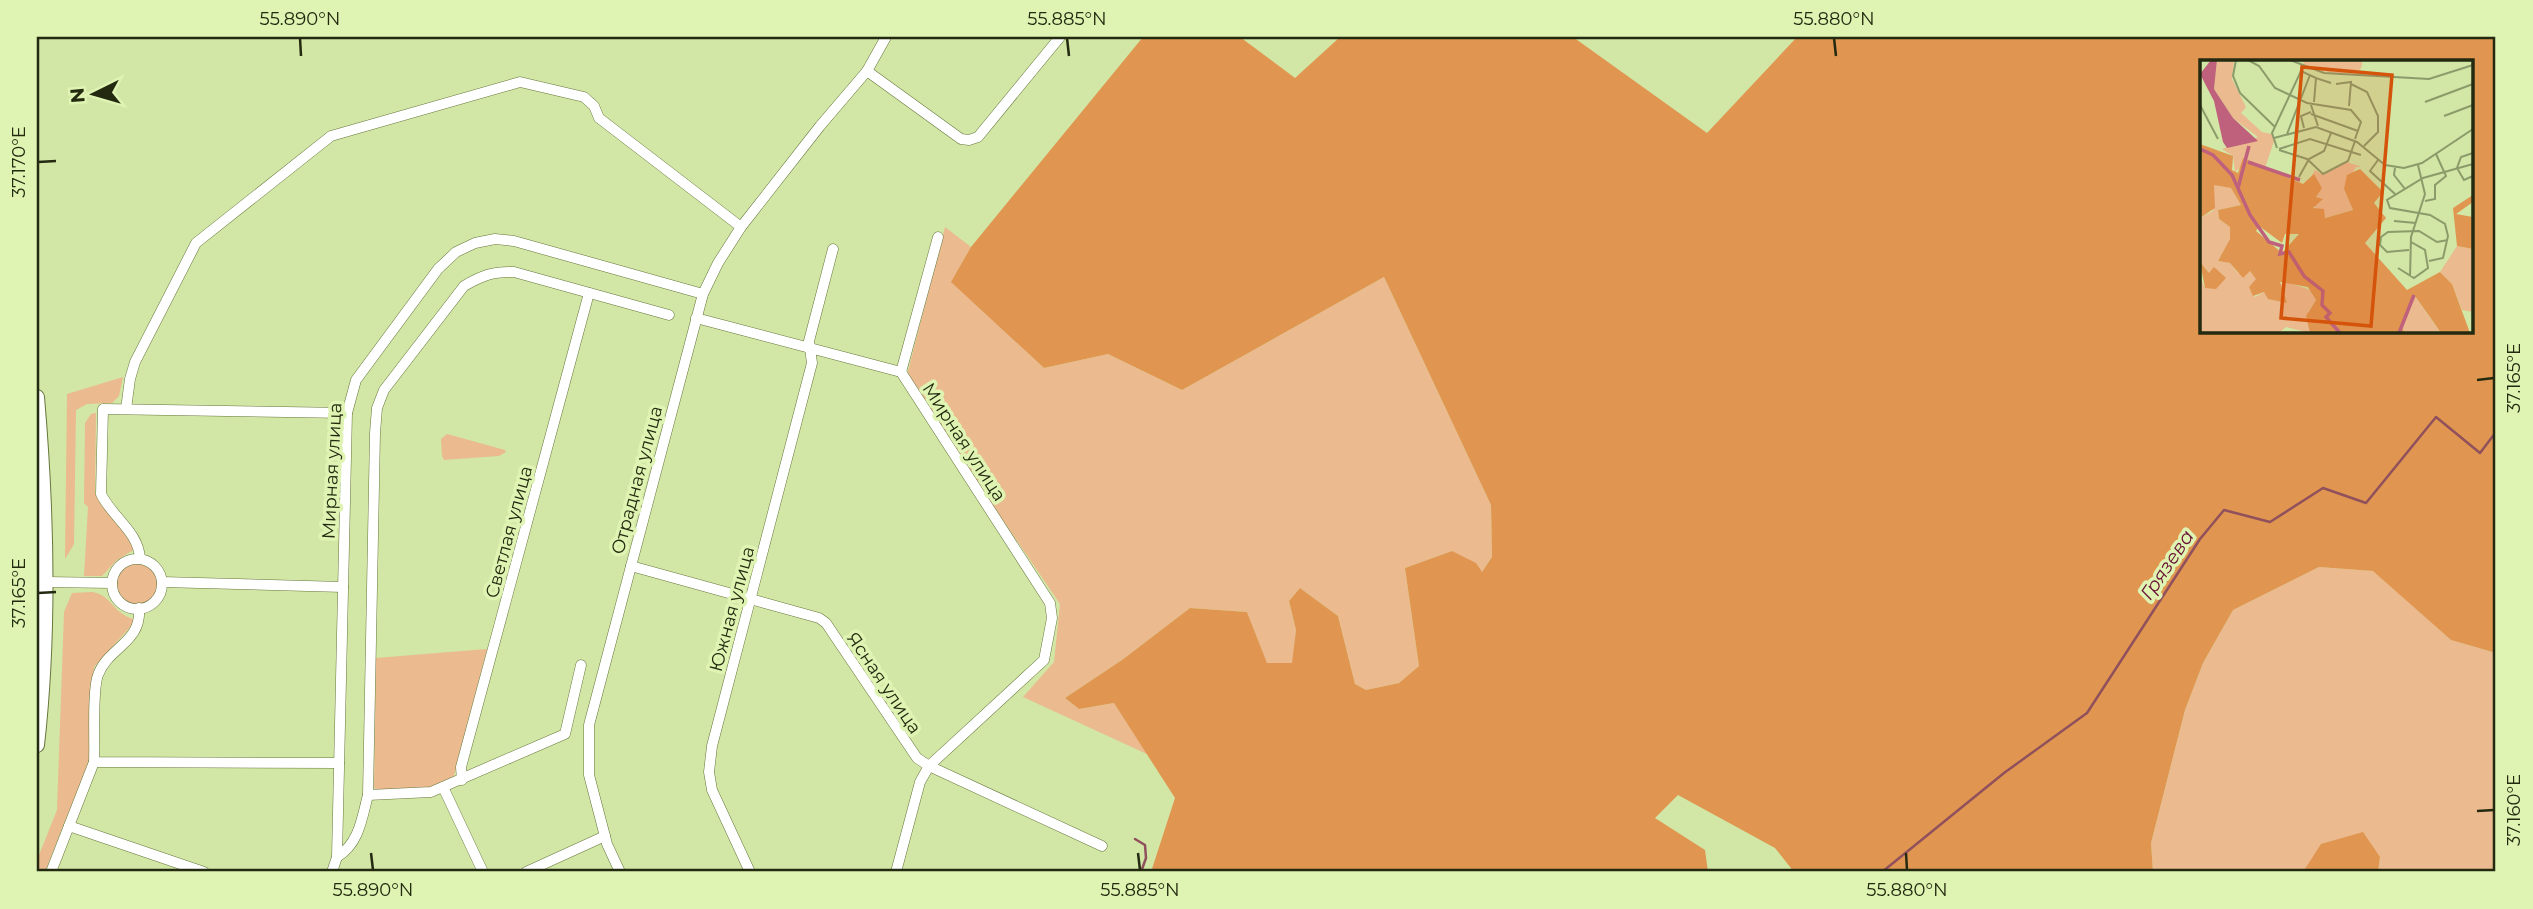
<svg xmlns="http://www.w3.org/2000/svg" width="2533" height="909" font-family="Montserrat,sans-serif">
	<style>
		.green { fill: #ebba8f }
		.forest { fill: #e09650; fill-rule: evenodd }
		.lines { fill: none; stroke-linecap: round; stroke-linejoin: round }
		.stream { stroke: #90505c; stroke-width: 2.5 }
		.street-casing { stroke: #66773b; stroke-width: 11 }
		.secondary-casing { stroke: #66773b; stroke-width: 16 }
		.street { stroke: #fff; stroke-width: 10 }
		.secondary { stroke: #fff; stroke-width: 14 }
		.ticks { fill: none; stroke: #232a10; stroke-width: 2.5 }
		.labels { text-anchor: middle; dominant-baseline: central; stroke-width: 7; stroke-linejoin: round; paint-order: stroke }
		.street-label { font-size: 18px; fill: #232a10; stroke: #dff4b3 }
		.water-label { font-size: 19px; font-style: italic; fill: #691134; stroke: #dff4b3 }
		.inset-river { fill: none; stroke: #bf617d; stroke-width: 3.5 }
		.inset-road { fill: none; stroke: #8c9b6a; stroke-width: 2 }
		.view { fill: #d4540c; fill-opacity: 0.15; stroke: #d4540c; stroke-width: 3.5 }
		.inset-edge { fill: none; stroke: #232a10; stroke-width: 3.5 }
		.neatline { fill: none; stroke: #232a10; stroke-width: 2.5 }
		.ticks-label { font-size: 18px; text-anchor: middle; fill: #232a10 }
	</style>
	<rect width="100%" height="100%" fill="#d2e6a6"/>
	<!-- green -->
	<g class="green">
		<path d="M945,227l26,20 -19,35 92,86 64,-14 74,36 202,-113 107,228 1,52 -10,15 -30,-21 -47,17 14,98 -20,17 -33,7 -11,-6 -17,-68 -38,-28 -11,13 7,29 -3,33 -26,1 -20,-52 -57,-4 -68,52 -57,38 14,11 35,-6 35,52 -126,-58 31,-35 6,-58 -151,-222 -1,-11z"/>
		<path d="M123,377l-4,19 -7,7 -25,1 -11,6 -2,134 -9,15 2,-165z"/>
		<path d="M96,413l-1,80 5,10 34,40 1,6 -18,11 -15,16h-18l4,-69 -4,-4 1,-80 6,-9z"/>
		<path d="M447,434l58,16 1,2 -7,4 -55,4 -2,-4 -1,-17z"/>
		<circle cx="137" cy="584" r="20"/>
		<path d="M2319,567l55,4 77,69 45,13v219h-118l2,-15 -77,13v2h-150l-2,-29 34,-133 18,-47 30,-53z"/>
		<path d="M93,592c19,4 20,21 40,27v5l-39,43 -3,99 -24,50 -22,56h-8v-12l20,-50 7,-198 8,-19z"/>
		<path d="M487,649l-33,127 -21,11 -56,4 -3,-4 2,-129z"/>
	</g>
	<!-- forest -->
	<g class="forest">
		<path d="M1143,37h97l55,41 45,-41h233l134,96 90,-96h699v616l-45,-13 -78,-69 -54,-4 -86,43 -30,53 -18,47 -34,133 2,29h-359l-19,-24 -97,-53 -23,23 50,32 3,22h-557l24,-74 -61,-95 -35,6 -14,-11 57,-38 68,-52 57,4 20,51h25l4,-33 -7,-29 11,-13 38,28 17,68 11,6 33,-7 20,-17 -14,-98 47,-17 24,12 6,9 10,-15 -1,-52 -107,-228 -202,113 -74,-36 -64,14 -93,-86 20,-35zM2202,61h270v270h-270z"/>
		<path d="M2363,832l17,25 -2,15h-75l18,-28z"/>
	</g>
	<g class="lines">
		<!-- stream -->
		<g class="stream">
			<path d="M1135,839l10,6 1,13 -5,14"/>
			<path d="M1882,872l122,-99 83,-60 113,-174 24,-29 46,12 53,-34 43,15 70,-86 44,36 16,-21"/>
		</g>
		<defs>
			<g id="street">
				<path d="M867,71l94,68 8,1 9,-3 82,-100"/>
				<path d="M696,318l205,54 149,231 2,15 -8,42 -115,106 -9,16 -24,90"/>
				<path d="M901,372l37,-135"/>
				<path d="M126,409l4,-30 5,-17 61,-119 135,-107 189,-54 64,15 10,9 5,12 142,109"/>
				<path d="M140,559c-1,-27 -28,-42 -39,-65l2,-85 244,4"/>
				<circle cx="137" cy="584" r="25"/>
				<path d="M631,566l188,52 7,5 91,135 12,8 173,80"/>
				<path d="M46,582l66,1"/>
				<path d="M162,582l181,5"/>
				<path d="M139,608c3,35 -31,39 -41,67 -6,15 -3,68 -4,87l245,1"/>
				<path d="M462,780l-1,-13 128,-474"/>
				<path d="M443,787l40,85"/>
				<path d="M368,795l63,-3 134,-58 16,-69"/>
				<path d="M69,826l135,46"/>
				<path d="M337,857c22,-13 25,-39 31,-62l7,-362 2,-25 7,-18 80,-104c17,-10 29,-15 50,-14l155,43"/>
				<path d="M51,872l43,-110"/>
				<path d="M332,872l5,-15 10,-444 9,-33 82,-111 18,-17 19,-9 20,-4 19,2 189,53"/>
				<path d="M526,872l79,-36"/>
				<path d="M620,872l-13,-28 -18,-69v-50l114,-431 15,-31 23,-36 79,-101 47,-55 19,-34"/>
				<path d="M750,872l-38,-82 -3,-18 3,-26 100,-383 -3,-22 24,-92"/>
			</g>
			<path id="secondary" d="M37,397c10,116 13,233 0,348"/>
		</defs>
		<!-- street casing -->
		<use href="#street" class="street-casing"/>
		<!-- secondary casing -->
		<use href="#secondary" class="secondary-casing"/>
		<!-- street -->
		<use href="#street" class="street"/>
		<!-- secondary -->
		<use href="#secondary" class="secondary"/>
	</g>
	<!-- ticks -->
	<path class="ticks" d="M300,38l1,18M1067,38l2,18M1834,38l2,18M38,162l18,-1M2477,380l17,-2M38,593l18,-1M2477,811l17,-1M371,853l2,17M1138,853l2,17M1906,853l1,17"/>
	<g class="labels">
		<!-- street labels -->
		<g class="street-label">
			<text transform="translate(964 442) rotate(57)">Мирная улица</text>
			<text transform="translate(332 471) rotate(-87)">Мирная улица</text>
			<text transform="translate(637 480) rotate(-75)">Отрадная улица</text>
			<text transform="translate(509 532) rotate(-75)">Светлая улица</text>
			<text transform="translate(732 609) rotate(-75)">Южная улица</text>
			<text transform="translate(884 683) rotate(56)">Ясная улица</text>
		</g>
		<!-- water labels -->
		<g class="water-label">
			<text transform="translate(2167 565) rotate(-56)">Грязева</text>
		</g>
	</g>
	<!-- overview -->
	<g transform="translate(2200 60)">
		<rect width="273" height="273" fill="#d2e6a6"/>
		<path d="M17,0h17l-2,19 14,28 -5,6 21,19 10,2 2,7 -9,27 -18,-6 -12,10 -2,-16 -11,-7 36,-12 -25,-19 -19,-29zM104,0h58v5l-2,5 -15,1 14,3 -24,-1 -32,-6zM147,102l15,5h-6l-12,22 9,21 -29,8 -12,-14 8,-2 -4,-7 6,-7 -8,-13 -6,7 7,-12 8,5zM20,124l11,3 10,18 -23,5 1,9 11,8v13l-12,21 12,2 8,10 12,-2 7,8 -8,8 6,10 9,-5 23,11 -8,-17 5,-5 29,10 3,9 -8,12 2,21 -24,-6 -6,5 -80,1v-56l5,11 4,-15 -9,-11v-44l13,-7 1,-26zM257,186l16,3v63l-11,-2 -10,-26 -12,-12zM215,236l17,25 9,12h-36l-3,-5z" fill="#ebba8f"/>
		<path d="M0,84l33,12 -1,14 6,3 5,-15 60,26 11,-10 8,14 -6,9 7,2 -10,9 11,1 1,9 28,-8 -9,-21 3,-14 13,-6 23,23 -9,11 12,15 -21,25 42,47 33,-18 12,12 18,49h-29l-26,-37 -13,32 3,5h-95l-4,-17 10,-16 -8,-13 -28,-5 7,21 -19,-4 -4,-7 -11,4 -4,-9 7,-8 -6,-8 -7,7 -13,-15 -12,-2 12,-22v-12l-11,-8 -1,-9 23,-5 -10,-17 -17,-3 1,23 -15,10zM59,166l23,17 3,-9h14l-17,19 -26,-22zM273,135v7l-17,12 17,3v32l-16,-3 -4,-38zM0,202l9,11 5,-6 12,11 -10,11 -11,-1z" fill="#e09650" fill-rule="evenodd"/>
		<path d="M11,0h6l-3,29 19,29 25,23 -31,7 -4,-6 -9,-41 -14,-27z" fill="#bf617d"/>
		<path class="inset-river" d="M0,89l13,6 19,20 18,40 19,27 13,4 -2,8 9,-2 15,24 19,15 -1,14 8,8 -4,4 14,16M48,102l52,18M38,128l11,-42M199,273l15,-38"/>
		<path class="inset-road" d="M36,0l-3,16 7,17 35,34M48,0l11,6 16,22 32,15 44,7 10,12 -6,17M90,0l34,13 105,6 44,-14M136,24l15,-2 -2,24M151,24l16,8 11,24v16l-14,14M114,42l2,-24 15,5M225,42l48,-18M0,45l18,34M111,45l7,21M111,54l47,17M244,56l29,-11M104,68l-3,-12 10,-4M87,74l23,-59M74,78l42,-11 41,15 28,23 19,3 18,-5 51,-34M77,88l-5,-15 29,-62 15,7M79,89l31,-10 51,16M79,90l28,9 16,15 25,-13 7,-20M273,93l-12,4 -4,11 7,12 9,-4M178,100l-8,11 25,23M195,108l-1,7 11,14M99,117l10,-18 15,-8 7,-18M225,141l10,-2v-14l11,-9 -10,-22M194,161l22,2M209,190l-22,2 -7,-7 1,-8 7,-5 31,-1 18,11 11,-2M229,201l14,-3 5,-22 -3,-12 -15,-9 -40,-7 -3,-8 36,-22 50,-14M198,208l16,10 14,-10 -3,-18 -14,-8M210,217l1,-40 14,-43 -7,-29"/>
		<path class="view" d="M102,7l90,8 -21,251 -90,-8z"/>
		<rect width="273" height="273" class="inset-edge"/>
	</g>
	<!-- border -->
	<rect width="2533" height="909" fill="none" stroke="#dff4b3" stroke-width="77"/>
	<!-- north arrow -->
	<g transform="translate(94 94) rotate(265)" stroke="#dff4b3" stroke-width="5" paint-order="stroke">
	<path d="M0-5L12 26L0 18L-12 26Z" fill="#232a10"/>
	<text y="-10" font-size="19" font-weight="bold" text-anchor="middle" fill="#232a10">N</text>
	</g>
	<rect x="38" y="38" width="2456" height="832" class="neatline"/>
	<g class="ticks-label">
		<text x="300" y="25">55.890°N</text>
		<text x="1067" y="25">55.885°N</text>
		<text x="1834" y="25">55.880°N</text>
		<text transform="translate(19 162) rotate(-90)" y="6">37.170°E</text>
		<text transform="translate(2514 378) rotate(-90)" y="6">37.165°E</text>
		<text transform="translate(19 593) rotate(-90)" y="6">37.165°E</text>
		<text transform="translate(2514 810) rotate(-90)" y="6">37.160°E</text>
		<text x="373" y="896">55.890°N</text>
		<text x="1140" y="896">55.885°N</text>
		<text x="1907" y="896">55.880°N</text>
	</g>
</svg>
